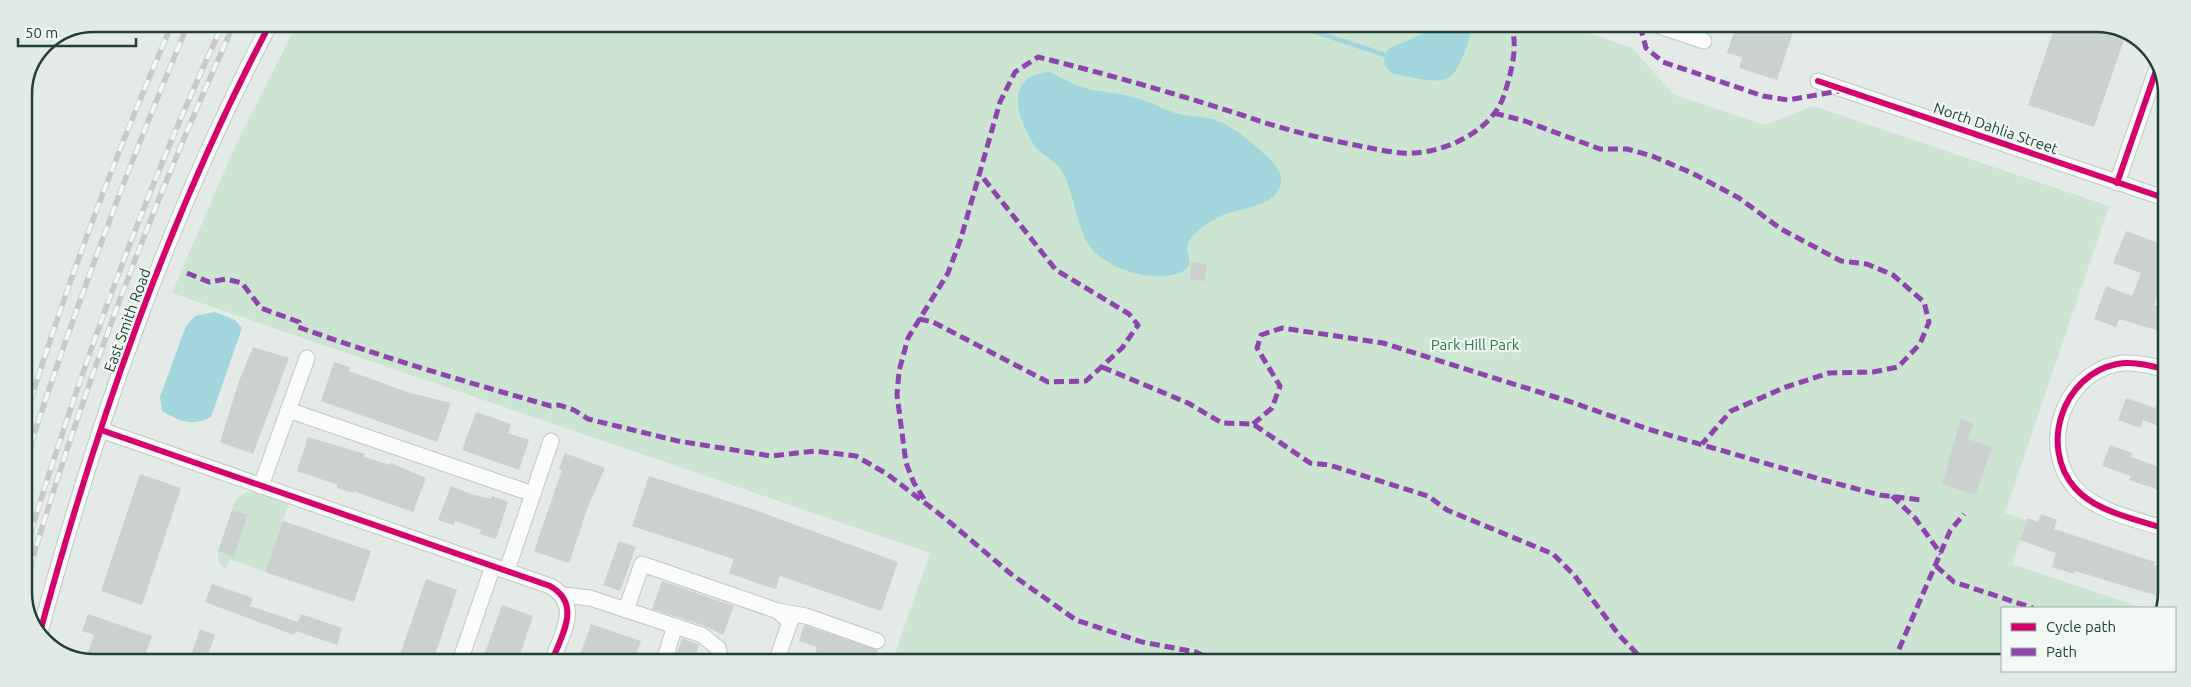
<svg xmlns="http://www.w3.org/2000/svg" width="2191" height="687" font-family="Ubuntu,sans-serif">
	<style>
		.green { fill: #cce4d2 }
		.water { fill: #a2d6dc }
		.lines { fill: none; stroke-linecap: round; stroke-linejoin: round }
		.stream { stroke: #a2d6dc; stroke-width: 4.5 }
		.building { fill: #cbd1ce }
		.minor-casing { stroke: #c1c7c4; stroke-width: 17 }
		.minor { stroke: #fbfcfb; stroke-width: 15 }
		.rail-casing { stroke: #c6cbc9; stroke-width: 5.5 }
		.rail { stroke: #f2f9f5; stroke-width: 4; stroke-dasharray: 11; stroke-linecap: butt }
		.quiet { stroke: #8e44ad; stroke-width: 5; stroke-dasharray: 10 5; stroke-linecap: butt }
		.cycleway-casing { stroke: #f2f9f5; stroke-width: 9 }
		.cycleway { stroke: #d6006c; stroke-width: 6 }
		.labels { text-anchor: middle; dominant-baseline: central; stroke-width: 4.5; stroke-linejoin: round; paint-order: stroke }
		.street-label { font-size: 15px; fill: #204036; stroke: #f2f9f5 }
		.park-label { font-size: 15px; fill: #267a43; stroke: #f2f9f5 }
		.rim { fill: none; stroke: #204036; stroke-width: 2.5 }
	</style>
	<rect width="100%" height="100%" fill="#e4eae7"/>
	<!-- green -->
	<g class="green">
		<path d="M297,24l1272,2 63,22 42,47 91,30 48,-19 296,100 -104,307 22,7 -15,44 130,44h-140v55l-1110,-1 38,-109 -758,-260 64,-149z"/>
		<path d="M247,492h12l30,11 -24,69 -35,-13 -4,10c-8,-5 -8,-8 -8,-18l16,5 14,-40 -16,-6 4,-11z"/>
	</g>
	<!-- water -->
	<g class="water">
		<path d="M1442,25h32c-21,60 -18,63 -82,48l-7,-7 -1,-6 4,-11z"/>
		<path d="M1050,72c10,5 20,11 31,15 19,5 40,6 59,12 12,4 23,10 35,14 13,4 28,3 41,7 16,6 31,19 44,30 8,7 24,22 21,33 -5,25 -42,24 -60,33 -11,5 -34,19 -34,33 0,6 5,13 1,18 -7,9 -26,10 -36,9 -25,-2 -58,-15 -68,-40 -9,-21 -11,-44 -22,-65 -4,-9 -17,-14 -25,-22 -7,-9 -13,-23 -17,-34 -7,-25 3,-42 30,-43z"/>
		<path d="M215,312l20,8 7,8 -31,89c-19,10 -32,4 -49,-6l-2,-14 26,-71 9,-10z"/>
	</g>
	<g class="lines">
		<!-- stream -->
		<path class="stream" d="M1295,25l90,30"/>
	</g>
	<!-- building -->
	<g class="building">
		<path d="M1736,26h59l-18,54 -38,-12 3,-11 -15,-4z"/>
		<path d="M2055,26h60l11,8 -32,93 -66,-22z"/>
		<path d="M2126,231l40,15v37l-3,-2 -9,24 12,4v24l-47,-14 -3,8 -22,-8 12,-33 26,10 9,-23 -28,-10z"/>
		<path d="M1191,262l16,2 -2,17 -15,-2z"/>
		<path d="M253,347l36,11 -36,96 -33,-12 19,-61z"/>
		<path d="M334,362l16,5 -1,4 61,22 41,10 -14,39 -116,-41z"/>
		<path d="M2164,382l2,47 -23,-9 -3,8 -22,-8 8,-22 29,10z"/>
		<path d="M476,412l35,12 -3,9 21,7 -10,30 -57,-20z"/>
		<path d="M1961,419l12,5 -5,15 24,8 -17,48 -33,-11z"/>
		<path d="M308,437l57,17 -1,3 26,8 1,-2 35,15 -13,34 -60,-21v2l-16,-5 1,-3 -41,-14z"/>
		<path d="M2110,445l22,8 -1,4 34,12v23l-36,-12 2,-4 -29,-10z"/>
		<path d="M565,453l40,15 -17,39 -19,56 -35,-12 28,-81 -3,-1z"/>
		<path d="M140,474l41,14 -39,117 -41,-14z"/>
		<path d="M649,476l103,33 146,53 -17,49 -101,-35 -4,13 -16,-5 -31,-11 5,-14 -102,-33z"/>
		<path d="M451,486l20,8 20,5 1,-3 16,6 -12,37 -16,-5 1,-4 -26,-9 -1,4 -16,-5z"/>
		<path d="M232,510l16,5 -14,42 -16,-6z"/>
		<path d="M2041,514l16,6 -3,9 101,33 -1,3 11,3v30l-90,-27 -1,3 -22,-7 4,-14 -36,-13 8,-22 10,4z"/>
		<path d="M283,521l88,30 -17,51 -89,-30z"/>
		<path d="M619,541l17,6 -16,44 -17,-6z"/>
		<path d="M426,579l31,11 -24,71h-35z"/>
		<path d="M662,581l72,25 -11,29 -18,-9 -53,-17z"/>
		<path d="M212,584l41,14 -3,8 48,16 3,-8 41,14 -5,17 -41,-14 -2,4 -89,-33z"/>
		<path d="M502,605l31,11 -15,45h-36z"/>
		<path d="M88,614l64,22 -9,25h-58l9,-26 -12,-4z"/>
		<path d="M591,624l50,17 -7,20h-56z"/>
		<path d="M804,625l74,25 -4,12h-62l5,-15 -18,-6z"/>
		<path d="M200,629l15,6 -9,26h-17z"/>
		<path d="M682,638l17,7 -6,17 -19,-1z"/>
	</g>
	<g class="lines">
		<defs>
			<g id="minor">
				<path d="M1659,26l45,15"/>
				<path d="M1818,81l349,118"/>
				<path d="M2117,183l41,-118"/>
				<path d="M288,410l245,84"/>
				<path d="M101,430l449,156c32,18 12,48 2,75"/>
				<path d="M261,486l46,-128"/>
				<path d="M2165,529c-29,-10 -69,-17 -90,-41 -36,-41 -13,-113 42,-124 16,-3 33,1 49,6"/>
				<path d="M507,570l44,-129"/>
				<path d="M563,595l27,3 112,37 16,13 3,14"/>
				<path d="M626,610l16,-46 136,47 12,11 -14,40"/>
				<path d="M778,611l28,5 71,25"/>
				<path d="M39,636c57,-211 129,-419 231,-612"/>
				<path d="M460,661l33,-95"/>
				<path d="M664,661l11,-35"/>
			</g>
		</defs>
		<!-- minor casing -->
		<use href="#minor" class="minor-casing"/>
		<!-- minor -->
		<use href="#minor" class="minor"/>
		<defs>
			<g id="rail">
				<path d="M24,421c42,-135 92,-268 148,-397"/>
				<path d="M24,465c48,-149 103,-296 164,-441"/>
				<path d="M24,554c55,-180 119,-359 199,-530"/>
				<path d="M24,588c56,-193 127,-381 210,-564"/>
			</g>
		</defs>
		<!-- rail casing -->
		<use href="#rail" class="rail-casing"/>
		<!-- rail -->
		<use href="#rail" class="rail"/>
		<!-- quiet -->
		<g class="quiet">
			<path d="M1640,26l6,22 17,14 100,34 25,4 51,-9"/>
			<path d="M1494,113l31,8 75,28h27l25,7 40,17 47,25 42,31 60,32 26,3 26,11 31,27 5,20 -9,22 -22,23 -25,5 -44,1 -43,14 -55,24 -29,33"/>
			<path d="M187,273l22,9 17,-3 16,4 19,25 38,14 -1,5c84,30 168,55 253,79l8,-1 15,5 14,9 90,22 93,15 44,-5 41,5 31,18 59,45 65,55 65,46 66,22 54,10 20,10"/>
			<path d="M919,319l14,3 115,60 38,-1 36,-33 16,-23 -9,-11 -73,-44 -76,-96"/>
			<path d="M1102,367l86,36 34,20 31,1 57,39 19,2 99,31 19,14 106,44 21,21 45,60 27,28"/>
			<path d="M1253,424l19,-16 8,-22 -23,-38 4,-13 21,-7 101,15 188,59 77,27 175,51 57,15 41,5"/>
			<path d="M1892,496l23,22 26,36"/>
			<path d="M924,499l-10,-16 -8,-20 -9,-68 2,-24 9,-33 40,-65 13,-35 39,-136 15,-30 23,-15c69,17 139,37 207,59 39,14 79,23 120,31 16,3 33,7 49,6 34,-2 79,-23 90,-58 6,-18 16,-52 6,-70"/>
			<path d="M1936,566l18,16 79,26"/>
			<path d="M1893,663l57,-132 14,-17"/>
		</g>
		<defs>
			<g id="cycleway">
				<path d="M1818,81l349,118"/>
				<path d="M2117,183l41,-118"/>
				<path d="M101,430l449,156c32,18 12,48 2,75"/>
				<path d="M2165,529c-29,-10 -69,-17 -90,-41 -36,-41 -13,-113 42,-124 16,-3 33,1 49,6"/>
				<path d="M39,636c57,-211 129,-419 231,-612"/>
			</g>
		</defs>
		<!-- cycleway casing -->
		<use href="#cycleway" class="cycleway-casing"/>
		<!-- cycleway -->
		<use href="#cycleway" class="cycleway"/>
	</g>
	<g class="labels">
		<!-- street labels -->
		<g class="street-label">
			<text transform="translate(1996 128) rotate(19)">North Dahlia Street</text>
			<text transform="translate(127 320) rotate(-70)">East Smith Road</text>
		</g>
		<!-- park labels -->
		<g class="park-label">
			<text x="1475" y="344">Park Hill Park</text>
		</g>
	</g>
	<!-- crop -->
	<path d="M0 0H2191V687H0ZM94 32H2096A62 62 0 0 1 2158 94V592A62 62 0 0 1 2096 654H94A62 62 0 0 1 32 592V94A62 62 0 0 1 94 32Z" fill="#e1eae6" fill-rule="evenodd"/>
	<path class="rim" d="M94 32H2096A62 62 0 0 1 2158 94V592A62 62 0 0 1 2096 654H94A62 62 0 0 1 32 592V94A62 62 0 0 1 94 32Z"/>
	<!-- legend -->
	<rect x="2001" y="607" width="175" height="65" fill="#f2f9f5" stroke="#9eafa9"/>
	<rect x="2011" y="623" width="25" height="8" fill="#d6006c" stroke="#9eafa9"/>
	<text x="2046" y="632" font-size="15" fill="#204036">Cycle path</text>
	<rect x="2011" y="648" width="25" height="8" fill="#8e44ad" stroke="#9eafa9"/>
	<text x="2046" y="657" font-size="15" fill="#204036">Path</text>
	<!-- scale -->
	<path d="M18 38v8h118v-8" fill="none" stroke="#204036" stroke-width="2.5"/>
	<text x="25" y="38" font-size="15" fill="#204036" stroke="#f2f9f5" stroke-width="4" paint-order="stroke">50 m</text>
</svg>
